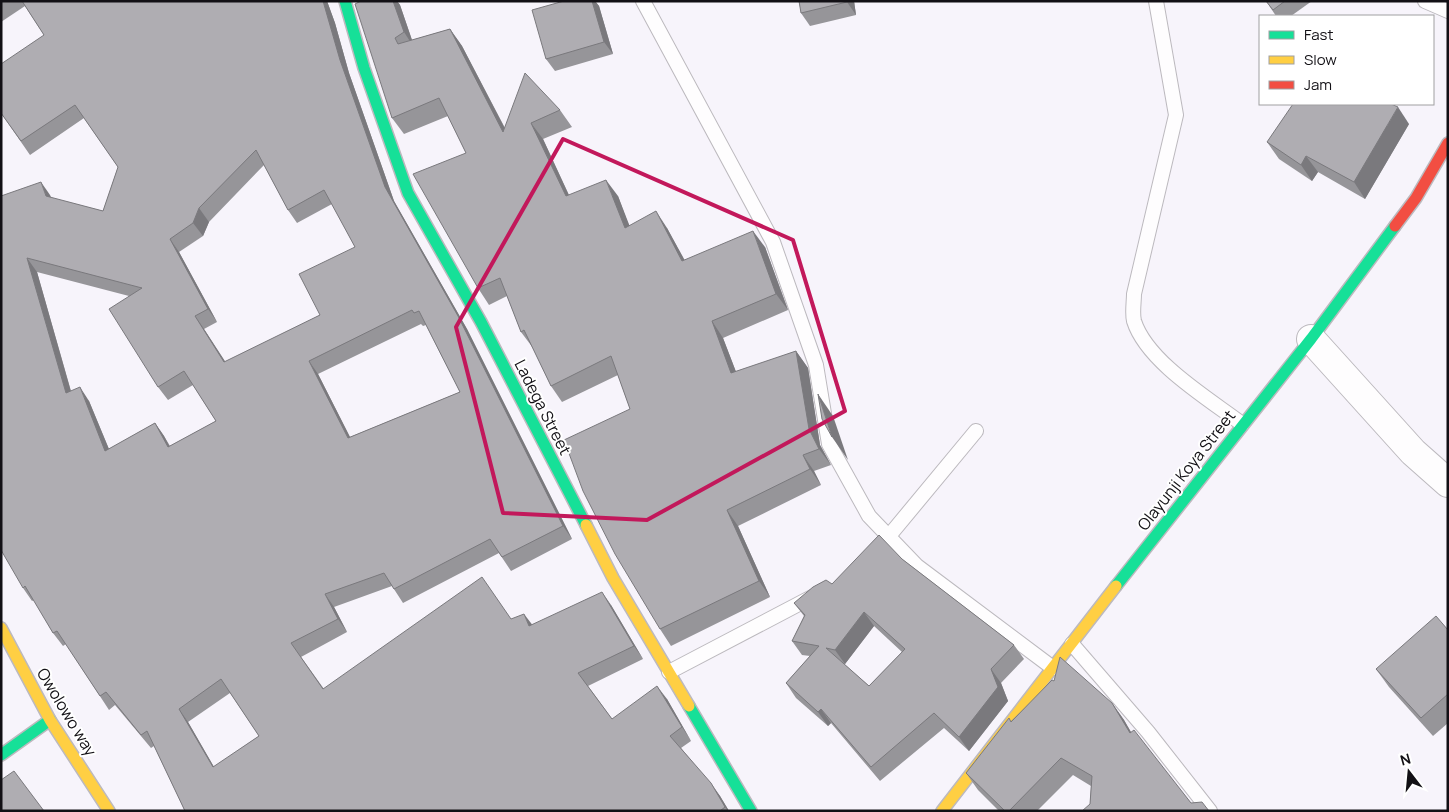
<svg xmlns="http://www.w3.org/2000/svg" width="1449" height="812" font-family="Manrope,sans-serif">
	<style>
		.lines { fill: none; stroke-linecap: round; stroke-linejoin: round }
		.lane-casing { stroke: #bcb9be; stroke-width: 16 }
		.street-casing { stroke: #bcb9be; stroke-width: 30 }
		.fast-casing { stroke: #bcb9be; stroke-width: 14 }
		.slow-casing { stroke: #bcb9be; stroke-width: 14 }
		.jam-casing { stroke: #bcb9be; stroke-width: 14 }
		.lane { stroke: #fefdfe; stroke-width: 14 }
		.street { stroke: #fefdfe; stroke-width: 28 }
		.fast { stroke: #16e098; stroke-width: 11 }
		.slow { stroke: #ffcf43; stroke-width: 11 }
		.jam { stroke: #f24e42; stroke-width: 11 }
		.wall { fill: #969599; fill-rule: evenodd }
		.shaded-wall { fill: #7a797d }
		.building { fill: #afadb2; stroke: #7a797d; fill-rule: evenodd }
		.marked { fill: none; stroke: #c2185b; stroke-width: 4; stroke-linejoin: round }
		.labels { text-anchor: middle; dominant-baseline: central; stroke-width: 4; stroke-linejoin: round; paint-order: stroke }
		.street-label { font-size: 16px; fill: #121015; stroke: #fff }
	</style>
	<rect width="100%" height="100%" fill="#f7f4fb"/>
	<g class="lines">
		<defs>
			<g id="lane">
				<path d="M643,1l130,241 43,123 13,79 40,72 48,50 136,102"/>
				<path d="M1156,1l20,114 -42,179c0,8 -2,19 0,27 13,41 75,78 108,103"/>
				<path d="M1425,1l23,10"/>
				<path d="M884,542l92,-111"/>
				<path d="M1072,644l76,88 62,79"/>
				<path d="M669,672l143,-75"/>
			</g>
			<path id="street" d="M1311,339l102,113 35,31"/>
			<g id="fast">
				<path d="M345,1l19,67 44,125 73,129 105,203"/>
				<path d="M1116,586l195,-247 84,-113"/>
				<path d="M689,706l62,105"/>
				<path d="M1,755l49,-35"/>
			</g>
			<g id="slow">
				<path d="M586,525l27,53 76,128"/>
				<path d="M1,628l49,92 59,91"/>
				<path d="M942,811l174,-225"/>
			</g>
			<path id="jam" d="M1395,226l21,-28 32,-55"/>
		</defs>
		<!-- lane casing -->
		<use href="#lane" class="lane-casing"/>
		<!-- street casing -->
		<use href="#street" class="street-casing"/>
		<!-- fast casing -->
		<use href="#fast" class="fast-casing"/>
		<!-- slow casing -->
		<use href="#slow" class="slow-casing"/>
		<!-- jam casing -->
		<use href="#jam" class="jam-casing"/>
		<!-- lane -->
		<use href="#lane" class="lane"/>
		<!-- street -->
		<use href="#street" class="street"/>
		<!-- fast -->
		<use href="#fast" class="fast"/>
		<!-- slow -->
		<use href="#slow" class="slow"/>
		<!-- jam -->
		<use href="#jam" class="jam"/>
	</g>
	<!-- wall -->
	<g class="wall">
		<path d="M1,1h326l8,22 14,50 45,128 73,128 105,210 -61,32 -12,-18 -96,50 -11,-17 -58,21 13,25 -46,25 23,32 187,-70 21,6 79,-20 32,54 -55,27 24,33 55,-20 24,42 -10,7 39,48 9,15h-544l-31,-65 -3,2 -36,-43 -6,5 -43,-66 -3,2 -10,-13 -19,-33 -2,1 -9,-13 -22,-392 49,-1 1,3 52,13 15,-44 -34,-49 -54,37 -29,-42 43,-78 -19,-29 -24,16zM264,165l24,45 9,13 35,-19 23,43 -35,68 -95,47 -21,-33 13,-7 -38,-70 24,-16 6,-14zM37,272l92,24 29,91 10,13 25,-15 23,36 -46,25 -6,-10 -9,-13 -46,26 -20,-48 -18,-10zM421,324l2,2 3,-1 34,67 -110,45 -32,-63zM230,693l29,43 -45,31 -26,-45z"/>
		<path d="M361,1h36l3,4 12,35 38,-11 12,17 43,82 55,-18 12,17 -29,12 26,56 49,1 11,30 38,2 17,32 81,-13 23,63 -65,28 13,34 60,-21 12,17 12,77 11,20 -17,6 7,14 -83,41 32,71 -99,49 -11,-17 -30,-220 -12,-34 -56,27 -11,-16 -18,-38 -12,-16 -14,-36 -18,9 -11,-17 -12,-135 -18,-37 -44,18 -12,-16z"/>
		<path d="M564,1h31l4,5 14,48 -58,17 -9,-12z"/>
		<path d="M799,1h55l2,14 -46,11 -9,-13z"/>
		<path d="M1266,1h46l-21,15h-15z"/>
		<path d="M1409,124l-44,75 -47,-27 -6,9 -33,-22 -12,-17z"/>
		<path d="M902,559l112,86 10,14 -23,24 7,18 -39,50 -25,-23 -64,53 -49,-58 -3,3 -32,-28 -10,-15 24,-27 -8,-1 -10,-14 12,-25 -10,-13 38,-19zM874,626l28,26 -33,34 -25,-22h1z"/>
		<path d="M1448,630v93l-15,13 -44,-49 -13,-18z"/>
		<path d="M1054,681l58,22 12,17 7,12 60,71 18,8 -119,-7 1,-18 -18,-11 -36,36h-38l-21,-21 -12,-17 45,-52z"/>
	</g>
	<!-- shaded-wall -->
	<g class="shaded-wall">
		<path d="M323,1h4l8,22 14,50 45,128 73,128 105,210 -9,-13 -178,-339 -45,-127z"/>
		<path d="M393,1h4l3,4 15,44 -11,-17z"/>
		<path d="M592,1h3l4,5 14,48 -9,-12z"/>
		<path d="M847,1h7l2,14 -9,-13z"/>
		<path d="M450,29l12,17 53,102 -12,-16z"/>
		<path d="M1398,107l11,17 -44,75 -11,-17z"/>
		<path d="M531,123l12,16 34,74 -11,-17z"/>
		<path d="M1306,156l12,16 -6,9 -11,-16z"/>
		<path d="M606,180l12,16 19,49 -12,-17z"/>
		<path d="M41,182l9,13 5,15 -9,-14z"/>
		<path d="M199,208l10,14 -6,14 -10,-13z"/>
		<path d="M656,211l11,17 27,49 -12,-16z"/>
		<path d="M753,231l12,16 23,63 -12,-16z"/>
		<path d="M170,239l9,13 38,70 -9,-13z"/>
		<path d="M27,258l10,14 38,134 -9,-13z"/>
		<path d="M195,316l9,13 30,46 -10,-13z"/>
		<path d="M712,321l11,17 20,52 -12,-17z"/>
		<path d="M796,351l12,17 12,77 11,20 -12,-16 -10,-20z"/>
		<path d="M309,361l9,13 39,77 -9,-13z"/>
		<path d="M80,387l9,14 26,63 -10,-13z"/>
		<path d="M818,394l15,22 15,44 -16,-23z"/>
		<path d="M155,423l9,13 13,25 -9,-14z"/>
		<path d="M803,455l11,16 7,14 -11,-16z"/>
		<path d="M727,510l11,16 32,71 -11,-16z"/>
		<path d="M602,592l9,13 32,54 -9,-13z"/>
		<path d="M325,594l9,13 13,25 -9,-13z"/>
		<path d="M864,612l10,14 -29,38 -10,-14z"/>
		<path d="M524,614l10,13 -5,-1z"/>
		<path d="M991,669l10,14 7,18 -39,50 -10,-14z"/>
		<path d="M657,686l10,13 24,42 -9,-14z"/>
		<path d="M1112,703l12,17 17,30 -11,-17z"/>
		<path d="M179,709l9,13 34,59 -9,-14z"/>
		<path d="M821,709l10,14 -3,3 -10,-14z"/>
		<path d="M711,783l9,13 9,15h-1l-3,-4z"/>
	</g>
	<!-- building -->
	<g class="building">
		<path d="M22,1h301l17,59 45,127 73,129 105,210 -61,31 -12,-18 -96,50 -10,-16 -59,21 13,25 -47,24 32,46 159,-112 29,42 13,-5 5,12 73,-34 32,54 -56,27 34,46 45,-33 25,41 -12,9 41,47 14,24 -5,4h-535l-38,-80 -6,4 -35,-43 -6,4 -43,-65 -4,2 -28,-47 -2,2 -22,-38v-354l40,-14 5,14 57,15 15,-44 -43,-62 -54,36 -20,-28v-49l43,-29zM256,150l32,60 36,-20 31,57 -56,27 21,41 -96,47 -29,-46 13,-7 -38,-70 23,-16 6,-15zM27,258l115,30 -33,21 49,78 26,-16 32,50 -48,26 -13,-24 -50,28 -25,-64 -14,6zM412,310l2,3 5,-2 41,81 -112,46 -39,-77zM221,679l38,57 -46,31 -34,-58z"/>
		<path d="M361,1h32l11,31 -9,6 3,6 52,-15 53,103 22,-59 35,37 -29,13 35,73 40,-16 19,48 31,-17 26,50 71,-30 23,63 -64,27 19,52 65,-22 13,78 10,20 -16,6 7,14 -83,41 32,71 -99,48 -45,-75 -32,-63 -19,-51 66,-31 -19,-53 -60,30 -27,-56 -3,2 -21,-54 -22,10 -65,-114 53,-21 -27,-55 -47,20 -37,-114z"/>
		<path d="M564,1h28l12,41 -58,17 -14,-49z"/>
		<path d="M799,1h48v1l-46,11z"/>
		<path d="M1266,1h19l-12,9z"/>
		<path d="M1293,104h98l7,3 -44,75 -48,-26 -5,9 -34,-23z"/>
		<path d="M818,394l14,43 -10,-18z"/>
		<path d="M879,535l23,24 112,86 -23,24 7,18 -39,50 -25,-24 -63,54 -50,-58 -3,3 -32,-29 33,-37 -27,-5 13,-26 -11,-12 19,-16 13,-7 6,4zM864,612l41,37 -36,37 -43,-38 9,2z"/>
		<path d="M1436,616l12,14v64l-27,24 -45,-49z"/>
		<path d="M1060,657l52,46 18,30 4,-3 57,73 11,-1 7,9h-127l8,-7 2,-28 -31,-18 -52,53h-4l-39,-38 43,-55 2,4 41,-42 2,1z"/>
		<path d="M14,771l30,40h-43v-31z"/>
	</g>
	<!-- marked area -->
	<path class="marked" d="M563,139l230,101 52,171 -198,109 -144,-7 -47,-186z"/>
	<g class="labels">
		<!-- street labels -->
		<g class="street-label">
			<text transform="translate(543 407) rotate(63)">Ladega Street</text>
			<text transform="translate(1186 470) rotate(-52)">Olayunji Koya Street</text>
			<text transform="translate(67 712) rotate(59)">Owolowo way</text>
		</g>
	</g>
	<!-- border -->
	<rect width="1449" height="812" fill="none" stroke="#121015" stroke-width="5"/>
	<!-- legend -->
	<rect x="1259" y="15" width="175" height="90" fill="#ffffff" stroke="#a09fa1"/>
	<rect x="1269" y="31" width="25" height="8" fill="#16e098" stroke="#a09fa1"/>
	<text x="1304" y="40" font-size="15" fill="#121015">Fast</text>
	<rect x="1269" y="56" width="25" height="8" fill="#ffcf43" stroke="#a09fa1"/>
	<text x="1304" y="65" font-size="15" fill="#121015">Slow</text>
	<rect x="1269" y="81" width="25" height="8" fill="#f24e42" stroke="#a09fa1"/>
	<text x="1304" y="90" font-size="15" fill="#121015">Jam</text>
	<!-- north arrow -->
	<g transform="translate(1409 772) rotate(344)" stroke="#ffffff" stroke-width="4" paint-order="stroke">
	<path d="M0-4L9 19L0 12L-9 19Z" fill="#121015"/>
	<text y="-8" font-size="14" font-weight="bold" text-anchor="middle" fill="#121015">N</text>
	</g>
</svg>
